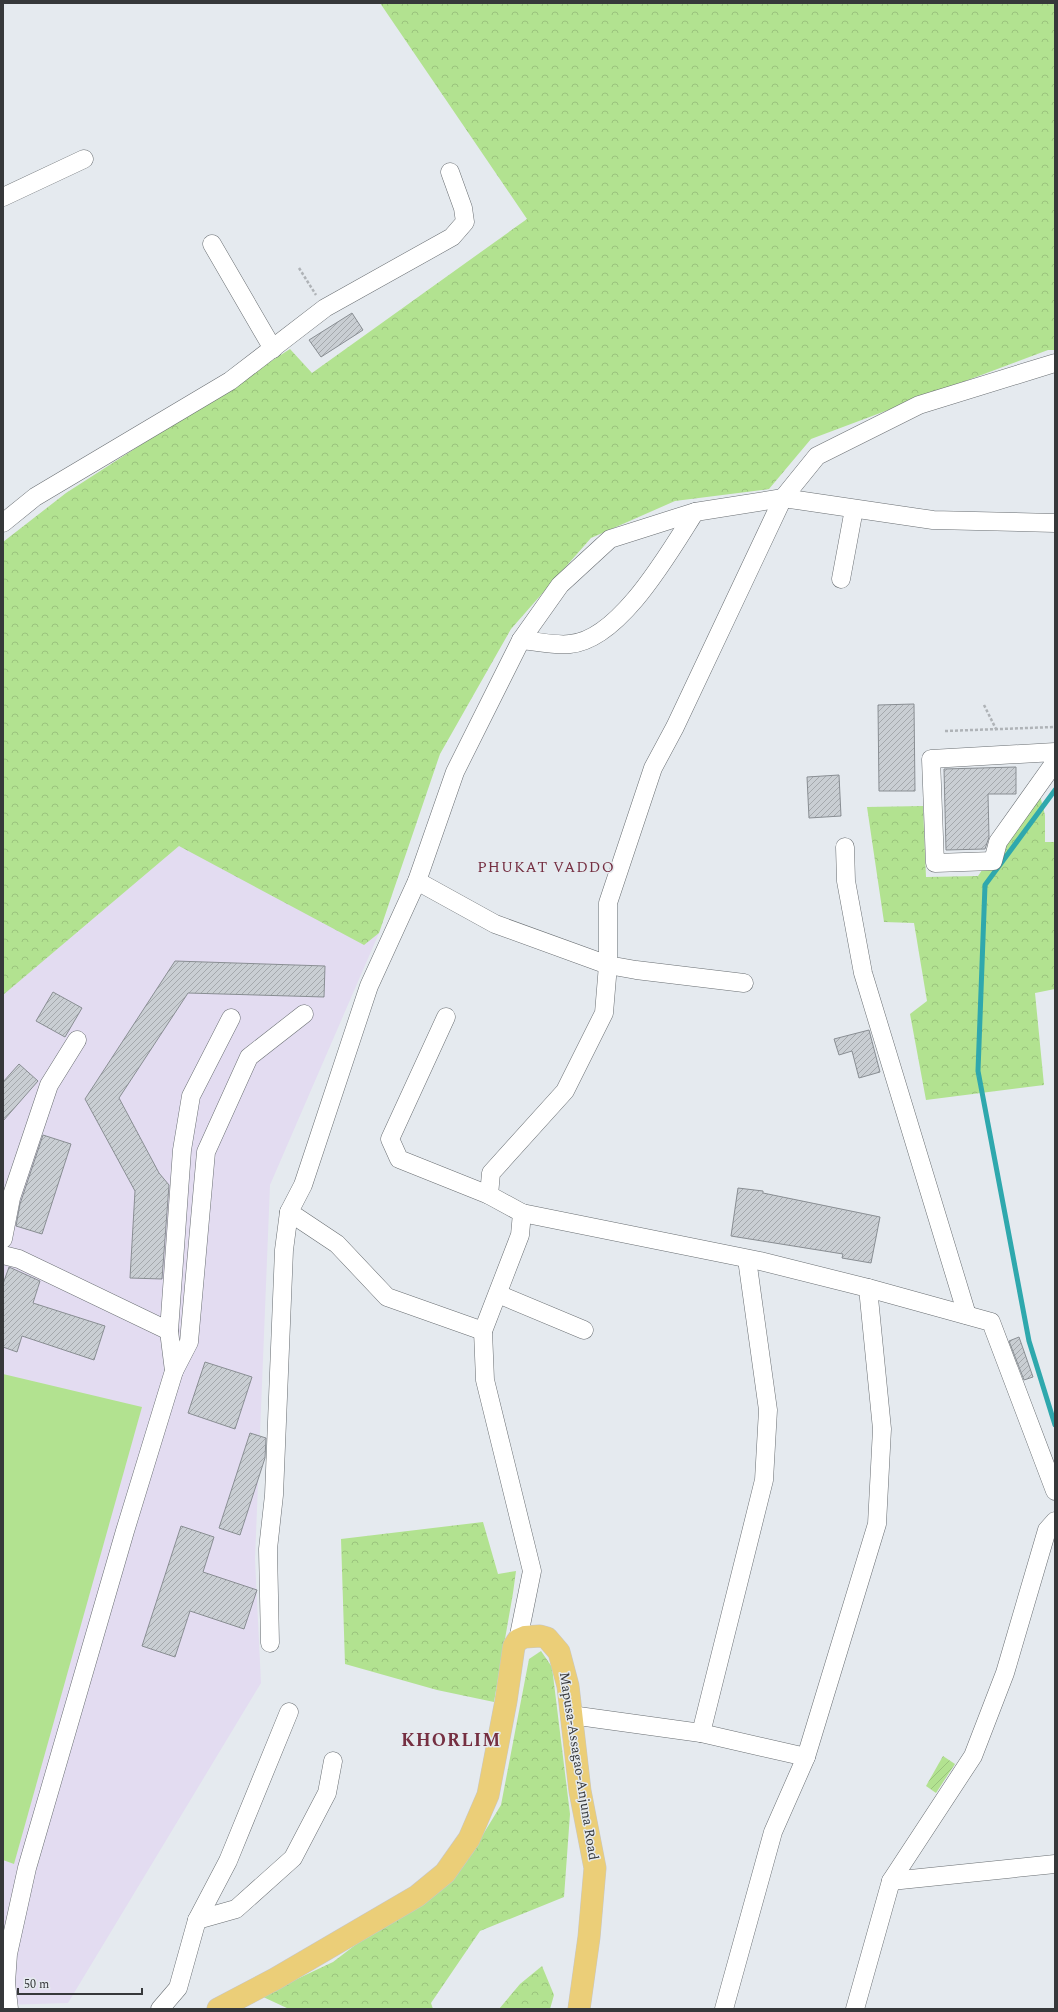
<svg xmlns="http://www.w3.org/2000/svg" width="1058" height="2012" font-family="Spectral,serif">
	<style>
		.education { fill: #e3dcf1 }
		.grass { fill: #b2e290 }
		.forest { fill: url(#forest-crowns) }
		.garden { fill: url(#garden-furrows) }
		.lines { fill: none; stroke-linecap: round; stroke-linejoin: round }
		.stream { stroke: #2fa8ad; stroke-width: 5 }
		.building { fill: url(#building-hatch); stroke: #898e93 }
		.minor-casing { stroke: #696e72; stroke-width: 19 }
		.major-casing { stroke: #c7c7c8; stroke-width: 23 }
		.path { stroke: #afb3b7; stroke-width: 2.5; stroke-dasharray: 3 2; stroke-linecap: butt }
		.minor { stroke: #fff; stroke-width: 18 }
		.major { stroke: #ebce78; stroke-width: 22 }
		.labels { text-anchor: middle; dominant-baseline: central; stroke-width: 3; stroke-linejoin: round; paint-order: stroke }
		.street-label { font-size: 14px; fill: #36383a; stroke: #e5eaef }
		.neighbourhood-label { font-size: 15px; letter-spacing: 1px; fill: #752f41; stroke: #e5eaef }
		.district-label { font-size: 18px; font-weight: bold; letter-spacing: 1px; fill: #752f41; stroke: #e5eaef }
	</style>
	<defs>
		<pattern id="forest-crowns" width="20" height="18" patternUnits="userSpaceOnUse"><rect width="20" height="18" fill="#b2e290"/><path d="M2 6a3 3 0 1 1 6 0M12 15a3 3 0 1 1 6 0" fill="none" stroke="#9ac37d"/></pattern>
		<pattern id="garden-furrows" width="10" height="10" patternUnits="userSpaceOnUse"><rect width="10" height="10" fill="#b2e290"/><path d="M-1 1l2-2M0 10L10 0M9 11l2-2" fill="none" stroke="#9ac37d"/></pattern>
		<pattern id="building-hatch" width="6" height="6" patternUnits="userSpaceOnUse"><rect width="6" height="6" fill="#c9ced3"/><path d="M-1 1l2-2M0 6l6-6M5 7l2-2" fill="none" stroke="#a4a8ac"/></pattern>
	</defs>
	<rect width="100%" height="100%" fill="#e5eaef"/>
	<!-- education -->
	<path class="education" d="M166,820l172,59 41,54 -109,252 -15,374 6,124 -193,320 -65,2v-1018z"/>
	<!-- grass -->
	<path class="grass" d="M3,1374l139,33 -128,457 -11,-4z"/>
	<!-- forest -->
	<g class="forest">
		<path d="M380,3h675v347h-7l-237,89 -42,50 -94,12 -84,37 -80,91 -71,125 -61,179 -15,12 -185,-99 -176,149v-453l63,-49 224,-144 22,24 215,-154z"/>
		<path d="M1038,788l7,27v27h10v147l-20,4 9,92 -118,15 -16,-86 17,-13 -13,-78 -30,-1 -17,-115 56,-1 3,71 52,-1z"/>
		<path d="M483,1522l15,52 18,-3 -3,22 -19,109 -57,-12 -92,-26 -4,-125z"/>
		<path d="M541,1651l11,16 18,147 -6,83 -84,34 -49,72 2,6h-144l-28,-13 72,-34 135,-103 33,-54 28,-146z"/>
		<path d="M542,1966l12,29 -4,14h-51l21,-25z"/>
	</g>
	<!-- garden -->
	<path class="garden" d="M943,1756l12,8 -19,29 -10,-7z"/>
	<g class="lines">
		<!-- stream -->
		<path class="stream" d="M1055,790l-70,95 -7,186 51,270 26,84"/>
	</g>
	<!-- building -->
	<g class="building">
		<path d="M352,313l11,17 -42,27 -12,-17z"/>
		<path d="M914,704l1,87h-36l-1,-86z"/>
		<path d="M1016,767v27h-28l1,43 -4,12 -39,1 -2,-81z"/>
		<path d="M839,775l2,41 -32,2 -2,-41z"/>
		<path d="M175,961l150,5 -1,31 -136,-4 -69,105 40,75 10,12 -7,94 -32,-1 5,-87 -50,-92z"/>
		<path d="M53,992l29,16 -17,29 -29,-16z"/>
		<path d="M869,1030l11,42 -21,6 -7,-27 -13,4 -5,-16z"/>
		<path d="M19,1064l19,17 -35,40v-39z"/>
		<path d="M43,1135l28,9 -29,90 -26,-8 4,-22z"/>
		<path d="M738,1188l25,3v2l117,24 -9,46 -29,-5 1,-4 -112,-18z"/>
		<path d="M9,1267l31,14 -7,22 72,23 -11,34 -72,-24 -5,16 -14,-5v-63z"/>
		<path d="M1019,1337l14,40 -9,3 -15,-39z"/>
		<path d="M205,1362l47,15 -17,52 -47,-16z"/>
		<path d="M250,1433l16,5 -1,20 -25,77 -21,-7z"/>
		<path d="M181,1526l33,11 -11,35 54,18 -13,39 -54,-18 -15,46 -33,-11z"/>
	</g>
	<g class="lines">
		<defs>
			<g id="minor">
				<path d="M3,197l81,-38"/>
				<path d="M212,244l61,105"/>
				<path d="M3,523l32,-26 195,-116 95,-73 127,-71 13,-15 -2,-14 -13,-36"/>
				<path d="M841,579l13,-70"/>
				<path d="M521,640c15,1 34,6 49,4 50,-4 100,-93 125,-132"/>
				<path d="M1055,752l-124,7 4,104 58,-2 5,-19 57,-80"/>
				<path d="M845,847l1,34 17,92 104,342"/>
				<path d="M417,881l78,43 113,41 28,5 108,13"/>
				<path d="M446,1017l-56,122 9,20 90,36"/>
				<path d="M522,1213l238,48 108,27 123,34 64,169"/>
				<path d="M3,1239l8,-41 38,-113 28,-45"/>
				<path d="M3,1255l16,4 150,72"/>
				<path d="M498,1294l86,36"/>
				<path d="M483,1331l-96,-34 -50,-53 -48,-32 14,-27 66,-199 48,-105 38,-109 66,-132 39,-55 50,-46 85,-27 88,-14 150,22 122,3"/>
				<path d="M174,1371l15,-29 17,-190 43,-95 55,-43"/>
				<path d="M518,1640l14,-69 -47,-191 -2,-49 37,-96 2,-22 -33,-18 2,-22 74,-82 39,-78 4,-48v-62l45,-135 22,-41 108,-229 34,-42 102,-51 136,-42"/>
				<path d="M270,1643l-2,-94 6,-54 10,-245 5,-38"/>
				<path d="M571,1715l130,18 105,24"/>
				<path d="M701,1733l63,-253 4,-70 -21,-151"/>
				<path d="M891,1881l164,-17"/>
				<path d="M197,1920l39,-11 57,-51 34,-65 6,-32"/>
				<path d="M9,2009l-3,-26 2,-29 19,-86 98,-337 49,-160 -5,-40 13,-181 9,-54 40,-78"/>
				<path d="M160,2009l18,-21 19,-68 31,-59 61,-149"/>
				<path d="M724,2009l49,-177 33,-75 71,-233 5,-95 -14,-141"/>
				<path d="M855,2009l36,-128 82,-125 32,-83 42,-143 8,-9"/>
			</g>
			<path id="major" d="M218,2009l57,-30 142,-83 28,-23 24,-34 19,-44 18,-94 8,-55 4,-6 7,-3 15,-1 7,2 12,14 9,34 12,105 15,77 -6,69 -10,72"/>
		</defs>
		<!-- minor casing -->
		<use href="#minor" class="minor-casing"/>
		<!-- major casing -->
		<use href="#major" class="major-casing"/>
		<!-- path -->
		<g class="path">
			<path d="M299,268l17,27"/>
			<path d="M984,705l13,26"/>
			<path d="M945,731l110,-4"/>
		</g>
		<!-- minor -->
		<use href="#minor" class="minor"/>
		<!-- major -->
		<use href="#major" class="major"/>
	</g>
	<g class="labels">
		<!-- street labels -->
		<g class="street-label">
			<text transform="translate(579 1766) rotate(81)">Mapusa-Assagao-Anjuna Road</text>
		</g>
		<!-- neighbourhood labels -->
		<g class="neighbourhood-label">
			<text x="546" y="867">PHUKAT VADDO</text>
		</g>
		<!-- district labels -->
		<g class="district-label">
			<text x="451" y="1740">KHORLIM</text>
		</g>
	</g>
	<!-- border -->
	<rect width="1058" height="2012" fill="none" stroke="#36383a" stroke-width="8"/>
	<!-- scale -->
	<path d="M18 1988v6h124v-6" fill="none" stroke="#36383a" stroke-width="2"/>
	<text x="24" y="1988" font-size="12" fill="#36383a" stroke="#e5eaef" stroke-width="3" paint-order="stroke">50 m</text>
</svg>
